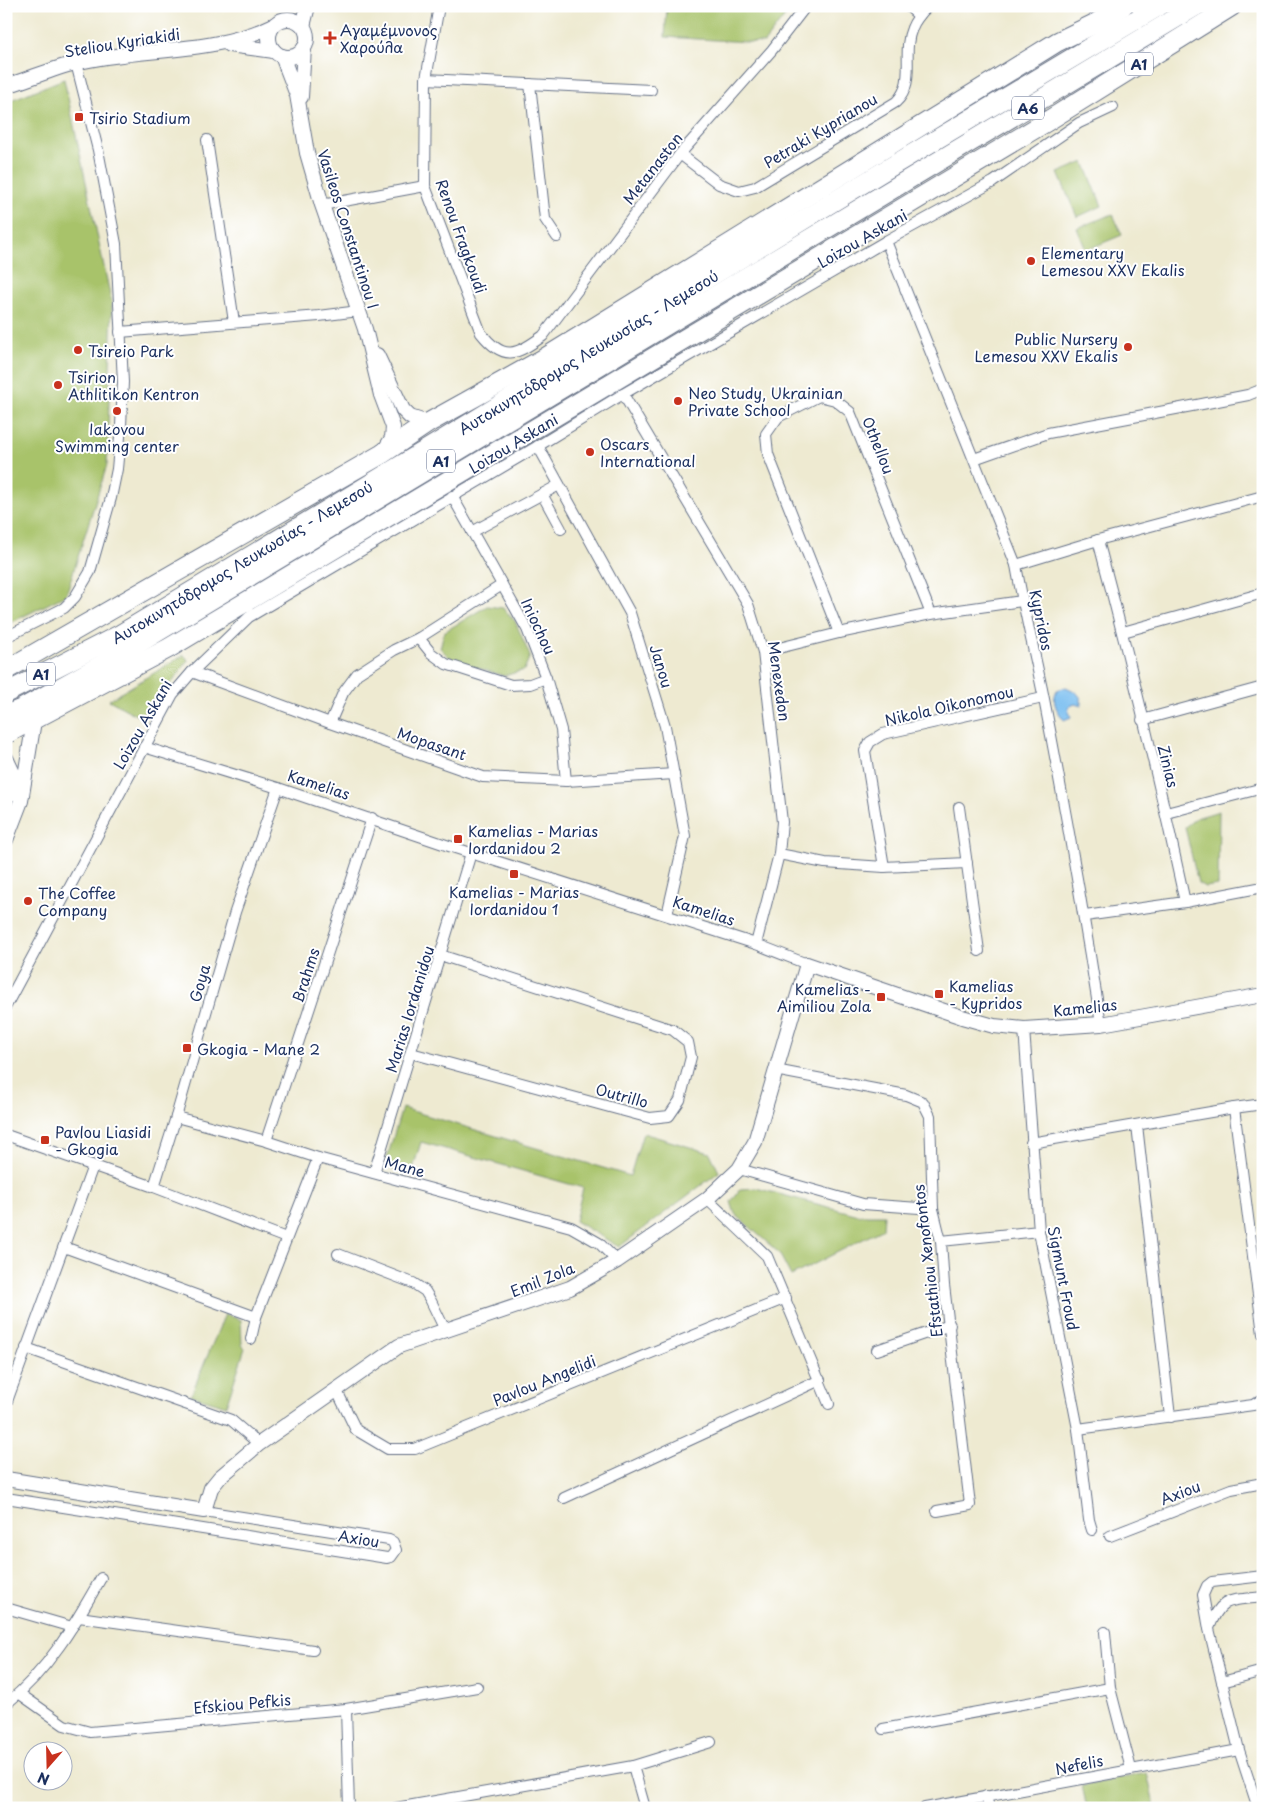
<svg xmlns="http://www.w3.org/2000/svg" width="1269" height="1814" font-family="'Playpen Sans',sans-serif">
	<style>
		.green { fill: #a8c36a; stroke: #627964 }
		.water { fill: #79bef0; stroke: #4a76a7 }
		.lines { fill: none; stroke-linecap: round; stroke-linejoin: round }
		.street-casing { stroke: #657086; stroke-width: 12 }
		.secondary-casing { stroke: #657086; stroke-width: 16 }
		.highway-casing { stroke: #657086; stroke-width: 21 }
		.street { stroke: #fff; stroke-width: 10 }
		.secondary { stroke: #fff; stroke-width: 14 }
		.highway { stroke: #fff; stroke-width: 19 }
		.poi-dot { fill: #c8321e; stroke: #fff; stroke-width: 2 }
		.labels { text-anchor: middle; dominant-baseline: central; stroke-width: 4; stroke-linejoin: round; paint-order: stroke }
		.shield { fill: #fff; stroke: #5f6d8e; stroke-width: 1 }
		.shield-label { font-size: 14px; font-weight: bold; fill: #1b2f5e }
		.poi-label { font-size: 15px; fill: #1b2f5e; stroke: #fff; text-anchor: start }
		.street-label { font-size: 15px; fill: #1b2f5e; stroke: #fff }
	</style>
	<rect width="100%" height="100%" fill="#fff"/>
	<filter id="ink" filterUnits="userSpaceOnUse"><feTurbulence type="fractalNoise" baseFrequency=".02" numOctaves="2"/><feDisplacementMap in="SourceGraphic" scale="10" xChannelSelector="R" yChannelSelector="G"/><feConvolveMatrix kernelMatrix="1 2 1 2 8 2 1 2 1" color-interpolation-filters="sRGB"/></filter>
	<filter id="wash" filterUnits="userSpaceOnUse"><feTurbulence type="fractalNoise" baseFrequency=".0096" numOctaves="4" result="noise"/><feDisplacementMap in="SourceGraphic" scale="20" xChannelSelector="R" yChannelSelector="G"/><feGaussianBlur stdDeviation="1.12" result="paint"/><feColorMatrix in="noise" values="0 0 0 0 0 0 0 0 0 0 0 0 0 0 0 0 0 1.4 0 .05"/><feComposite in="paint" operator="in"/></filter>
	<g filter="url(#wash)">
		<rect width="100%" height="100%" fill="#eeead1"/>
		<!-- green -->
		<g class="green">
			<path d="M667,6h124l1,1 -28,36 -99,-6z"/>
			<path d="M64,79l48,225 -5,161 -41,130 -60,30v-523z"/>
			<path d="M1084,162l18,44 -25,11 -19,-44z"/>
			<path d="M1113,214l9,21 -36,15 -9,-22z"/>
			<path d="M487,606l16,2 12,13 15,35 -6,14 -20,6 -52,-16 -12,-12 4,-16z"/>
			<path d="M184,655l4,5 -43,60 -36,-20z"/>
			<path d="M1219,811l-1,74 -13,2 -7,-4 -13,-56 11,-9z"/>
			<path d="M402,1108l228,68 13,-43 67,20 9,19 -100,75 -44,-26 8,-33 -162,-46 -10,33 -19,-6 -5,-11z"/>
			<path d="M756,1188l103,27h25l-1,14 -92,47 -12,-23 -44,-39 -4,-12 9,-13z"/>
			<path d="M225,1314l16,6 1,25 3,3 -19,58 -35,-11z"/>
			<path d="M1147,1773l8,35h-68l-5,-22z"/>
		</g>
		<!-- water -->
		<path class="water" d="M1066,687c9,4 17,8 15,19l-6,-2 -6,2 -1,3 3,8 -7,3c-7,-10 -13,-17 -7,-30z"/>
	</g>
	<g filter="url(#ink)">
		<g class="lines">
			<defs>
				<g id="street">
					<path d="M439,6l-13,73 -1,107 56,147c23,29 35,22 62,3l137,-182 92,-104 34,-44"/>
					<path d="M908,6l11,10"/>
					<path d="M426,79l225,11"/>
					<path d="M530,84l15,135 12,18"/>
					<path d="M207,140l27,182"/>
					<path d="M680,154l39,30 20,7 16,-4 141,-85c21,-20 5,-49 16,-74 3,-8 9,-15 16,-22"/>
					<path d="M322,205l103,-19"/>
					<path d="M886,241l130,324c8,46 19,89 28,134 21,108 40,216 57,325"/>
					<path d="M120,332l199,-16 40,-5"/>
					<path d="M623,394l125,210 15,48 19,170 -3,32 -23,90"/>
					<path d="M538,446l92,167 35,113 20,110 -18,79"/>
					<path d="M974,459l74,-26 149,-28 51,-10 15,-6"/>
					<path d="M542,494l19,35"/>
					<path d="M452,496l75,133 19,49 15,52 5,51"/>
					<path d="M472,532l87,-47"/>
					<path d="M1016,565l82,-25 165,-44"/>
					<path d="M1123,632l140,-39"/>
					<path d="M839,633l-71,-179 -2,-20 12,-17 41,-21 16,4 15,12 81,202"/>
					<path d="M6,637l58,-29 11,-11 15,-25 21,-74 6,-29 4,-43 2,-44 -7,-138 -18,-94 -22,-87"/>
					<path d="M419,638l12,15 15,11 65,21 19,-1 16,-6"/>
					<path d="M763,652l76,-19 92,-19 91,-13"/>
					<path d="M192,672l138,51 153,54 83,4 108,-7"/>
					<path d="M1142,720l121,-33"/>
					<path d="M330,723l13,-30 14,-19 37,-24 25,-12 83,-53"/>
					<path d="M144,747l134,41 171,58 307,98 51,20"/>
					<path d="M959,807l20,144"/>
					<path d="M1166,813l97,-25"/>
					<path d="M779,854l46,9 59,4 83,-4"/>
					<path d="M884,867l-19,-116 5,-9 13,-8 160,-36"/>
					<path d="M1185,902l78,-15"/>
					<path d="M1085,916l100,-14c-26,-121 -55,-242 -87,-362"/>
					<path d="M6,1006l167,-312 19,-22 57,-55 289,-171 85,-52 263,-153 107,-59 86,-59 34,-16"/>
					<path d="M1024,1029l15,202 39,198 11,91 3,10"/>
					<path d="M411,1053l239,65 19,-2 11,-16 11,-43 -3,-15 -15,-12 -233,-75"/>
					<path d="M775,1070l131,25 17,7 7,14 3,93 8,32 3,44 26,220 -33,6"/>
					<path d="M1234,1108l29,226"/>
					<path d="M176,1117l90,24 52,17 253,69 28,16 18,18"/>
					<path d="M1137,1125l33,292"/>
					<path d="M6,1135l148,52 132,51"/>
					<path d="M266,1141l106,-323"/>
					<path d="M1031,1143l203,-35 29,-4"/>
					<path d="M739,1169l124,35 70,5"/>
					<path d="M374,1173l97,-320"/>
					<path d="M154,1187l22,-70 59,-205 43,-124"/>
					<path d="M707,1199l60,57 62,148"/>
					<path d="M941,1241l98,-10"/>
					<path d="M64,1247l192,70"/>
					<path d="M338,1254l75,29 12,8 6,10 15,31"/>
					<path d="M251,1339l5,-22 62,-159"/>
					<path d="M26,1348l205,72 28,24"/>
					<path d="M877,1350l73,-25"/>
					<path d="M336,1389l20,41 32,19h27l371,-151"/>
					<path d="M6,1404l87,-238"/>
					<path d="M1078,1429l175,-24 10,-6"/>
					<path d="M6,1498l381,60 4,-1 5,-7 -3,-8 -4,-2 -185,-29"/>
					<path d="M564,1498l256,-118"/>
					<path d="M1110,1536l121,-47 32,-6"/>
					<path d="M6,1608l66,19"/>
					<path d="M79,1617l234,33"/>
					<path d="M1209,1628c13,-33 22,-27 54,-31"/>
					<path d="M1105,1632l5,56 21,81"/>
					<path d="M1222,1682l41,-11"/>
					<path d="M20,1694l44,31 26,7 256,-23 131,-22"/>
					<path d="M6,1704c42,-33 69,-80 95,-126"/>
					<path d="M346,1709l3,99"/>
					<path d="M883,1729l227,-41"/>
					<path d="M633,1766l12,42"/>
					<path d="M986,1796l3,12"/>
					<path d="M396,1808l237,-42 78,-24"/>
					<path d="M925,1808l314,-58"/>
					<path d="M1258,1808l-19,-58 -30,-121 -6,-34 4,-9 5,-4 51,-6"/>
				</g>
				<g id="secondary">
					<circle cx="288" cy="38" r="19"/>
					<path d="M303,26l5,-20"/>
					<path d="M229,45l45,6"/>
					<path d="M282,56l15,39 10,58 15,52 43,124 16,66 12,32 -1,11 -8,13"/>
					<path d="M6,86c23,-7 46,-17 69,-23 66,-16 138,-8 199,-38"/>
					<path d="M301,97l3,-49"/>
					<path d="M377,355l26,55 7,7 18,6"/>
					<path d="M6,758l9,19 -1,16"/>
					<path d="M6,840l15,-39 13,-80"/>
					<path d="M6,1479l198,32 7,-23 9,-11 39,-33 140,-98 171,-58 47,-27 90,-62 32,-30 16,-27 52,-178 155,53 32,9 30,3 77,-5 162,-29"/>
				</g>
				<g id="highway">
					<path d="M6,670l376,-216 46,-31 115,-64 514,-317 39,-19 27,-17"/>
					<path id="s1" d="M6,693l115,-59 241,-145 520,-317 277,-166"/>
					<path d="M6,715l15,-6 98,-54 1077,-649"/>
					<path d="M6,734l163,-86 877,-526 186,-116"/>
				</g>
			</defs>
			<!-- street casing -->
			<use href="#street" class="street-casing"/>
			<!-- secondary casing -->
			<use href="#secondary" class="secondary-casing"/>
			<!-- highway casing -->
			<use href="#highway" class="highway-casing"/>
			<!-- street -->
			<use href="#street" class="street"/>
			<!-- secondary -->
			<use href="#secondary" class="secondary"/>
			<!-- highway -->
			<use href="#highway" class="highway"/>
		</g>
	</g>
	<!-- markers -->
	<g class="poi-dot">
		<path d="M327.5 30.5h5v5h5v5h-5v5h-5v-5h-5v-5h5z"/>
		<rect x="74" y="112" width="10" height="10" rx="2.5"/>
		<circle cx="1031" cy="261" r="5"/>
		<circle cx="1128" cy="347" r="5"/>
		<circle cx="78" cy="350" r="5"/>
		<circle cx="58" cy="385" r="5"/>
		<circle cx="678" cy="401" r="5"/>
		<circle cx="117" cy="411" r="5"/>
		<circle cx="590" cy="452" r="5"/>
		<rect x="453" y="834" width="10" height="10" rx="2.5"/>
		<rect x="509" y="869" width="10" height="10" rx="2.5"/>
		<circle cx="28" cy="901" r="5"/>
		<rect x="934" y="989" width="10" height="10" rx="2.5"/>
		<rect x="876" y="992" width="10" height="10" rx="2.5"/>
		<rect x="182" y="1043" width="10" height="10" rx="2.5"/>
		<rect x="40" y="1135" width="10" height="10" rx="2.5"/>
	</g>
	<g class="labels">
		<!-- shield labels -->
		<g class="shield">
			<rect x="1125" y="52.5" width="28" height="23" rx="4"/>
			<rect x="1012" y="96.5" width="32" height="23" rx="4"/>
			<rect x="427" y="449.5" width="28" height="23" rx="4"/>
			<rect x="27" y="662.5" width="28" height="23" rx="4"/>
		</g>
		<g class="shield-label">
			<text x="1139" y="64">A1</text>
			<text x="1028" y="108">A6</text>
			<text x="441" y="461">A1</text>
			<text x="41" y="674">A1</text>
		</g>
		<!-- poi labels -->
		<g class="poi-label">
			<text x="340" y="29">Αγαμέμνονος<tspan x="340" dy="17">Χαρούλα</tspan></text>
			<text x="89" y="117">Tsirio Stadium</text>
			<text x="1041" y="252">Elementary<tspan x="1041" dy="17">Lemesou XXV Ekalis</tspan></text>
			<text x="1118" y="338" text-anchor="end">Public Nursery<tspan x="1118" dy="17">Lemesou XXV Ekalis</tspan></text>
			<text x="88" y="350">Tsireio Park</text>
			<text x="68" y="376">Tsirion<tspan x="68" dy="17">Athlitikon Kentron</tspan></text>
			<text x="688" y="392">Neo Study, Ukrainian<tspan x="688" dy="17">Private School</tspan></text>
			<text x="117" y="428" text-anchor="middle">Iakovou<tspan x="117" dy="17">Swimming center</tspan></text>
			<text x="600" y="443">Oscars<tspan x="600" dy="17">International</tspan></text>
			<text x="468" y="830">Kamelias - Marias<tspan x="468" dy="17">Iordanidou 2</tspan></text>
			<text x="514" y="891" text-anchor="middle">Kamelias - Marias<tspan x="514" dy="17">Iordanidou 1</tspan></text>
			<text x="38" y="892">The Coffee<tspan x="38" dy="17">Company</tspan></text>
			<text x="949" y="985">Kamelias<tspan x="949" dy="17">- Kypridos</tspan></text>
			<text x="871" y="988" text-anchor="end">Kamelias -<tspan x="871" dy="17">Aimiliou Zola</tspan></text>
			<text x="197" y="1048">Gkogia - Mane 2</text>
			<text x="55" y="1131">Pavlou Liasidi<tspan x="55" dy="17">- Gkogia</tspan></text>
		</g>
		<!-- street labels -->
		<g class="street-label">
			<text transform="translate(122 42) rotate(-9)">Steliou Kyriakidi</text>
			<text transform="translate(820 130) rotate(-31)">Petraki Kyprianou</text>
			<text transform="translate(652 168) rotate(-52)">Metanaston</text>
			<text transform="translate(349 229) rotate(72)">Vasileos Constantinou I</text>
			<text transform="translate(462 236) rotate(70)">Renou Fragkoudi</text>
			<text transform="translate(862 238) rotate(-30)">Loizou Askani</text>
			<text stroke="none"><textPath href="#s1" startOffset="675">Αυτοκινητόδρομος Λευκωσίας - Λεμεσού</textPath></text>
			<text transform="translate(513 443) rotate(-31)">Loizou Askani</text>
			<text transform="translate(879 445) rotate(68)">Othellou</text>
			<text stroke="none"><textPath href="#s1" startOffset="270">Αυτοκινητόδρομος Λευκωσίας - Λεμεσού</textPath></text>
			<text transform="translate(1042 620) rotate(78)">Kypridos</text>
			<text transform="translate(539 626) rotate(65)">Iniochou</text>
			<text transform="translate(662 666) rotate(73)">Janou</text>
			<text transform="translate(780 681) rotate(82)">Menexedon</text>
			<text transform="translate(949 705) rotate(-13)">Nikola Oikonomou</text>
			<text transform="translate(142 724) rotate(-60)">Loizou Askani</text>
			<text transform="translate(432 743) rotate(19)">Mopasant</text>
			<text transform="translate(1169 766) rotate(76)">Zinias</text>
			<text transform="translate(319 784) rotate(18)">Kamelias</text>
			<text transform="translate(704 910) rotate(18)">Kamelias</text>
			<text transform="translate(305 975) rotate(-72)">Brahms</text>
			<text transform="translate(199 983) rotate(-74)">Goya</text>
			<text transform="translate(1085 1007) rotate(-6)">Kamelias</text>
			<text transform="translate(409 1009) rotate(-73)">Marias Iordanidou</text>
			<text transform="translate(622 1095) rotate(15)">Outrillo</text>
			<text transform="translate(405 1166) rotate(15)">Mane</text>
			<text transform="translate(927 1261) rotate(-97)">Efstathiou Xenofontos</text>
			<text transform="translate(1064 1278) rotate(79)">Sigmunt Froud</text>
			<text transform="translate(542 1279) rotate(-22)">Emil Zola</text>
			<text transform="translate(544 1380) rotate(-22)">Pavlou Angelidi</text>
			<text transform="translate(1180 1492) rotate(-21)">Axiou</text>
			<text transform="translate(359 1538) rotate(9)">Axiou</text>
			<text transform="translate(242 1703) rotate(-5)">Efskiou Pefkis</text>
			<text transform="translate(1079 1764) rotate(-11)">Nefelis</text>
		</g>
	</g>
	<!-- margin -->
	<rect width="1269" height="1814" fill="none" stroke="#fff" stroke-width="25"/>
	<!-- north arrow -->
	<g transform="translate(48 1766) rotate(200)"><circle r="24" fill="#ffffff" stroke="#a4acbf"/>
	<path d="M0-4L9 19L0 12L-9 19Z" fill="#c8321e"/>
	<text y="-8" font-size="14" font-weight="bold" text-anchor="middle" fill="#1b2f5e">N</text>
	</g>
</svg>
